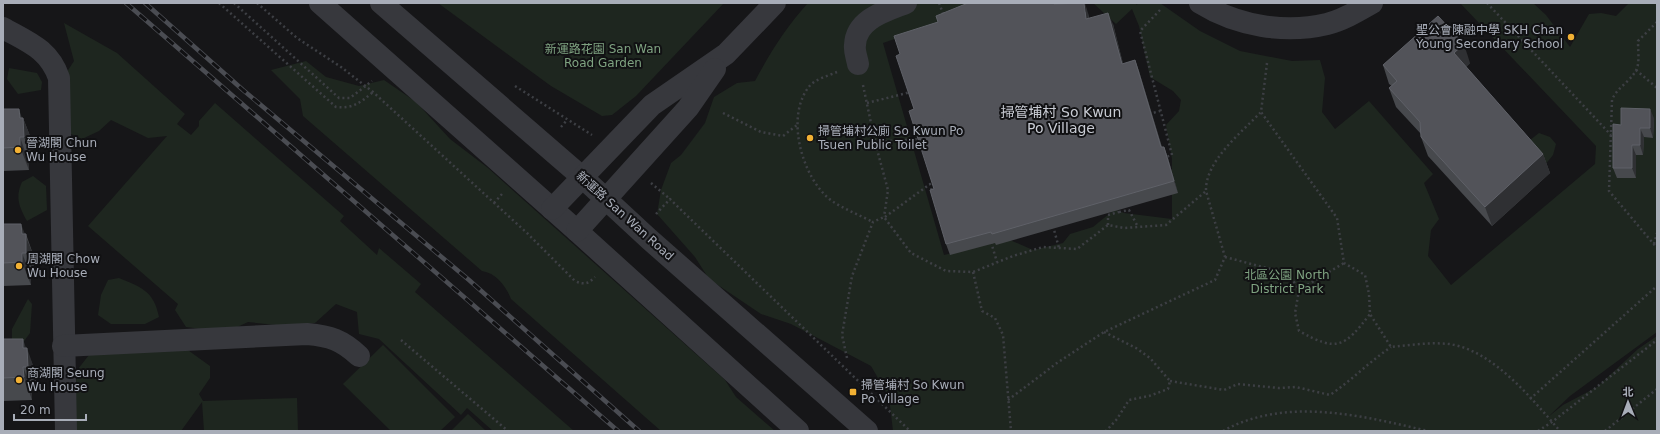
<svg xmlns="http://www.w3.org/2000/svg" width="1660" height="434" font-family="'DejaVu Sans','Noto Sans SC',sans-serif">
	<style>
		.green { fill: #1e261f }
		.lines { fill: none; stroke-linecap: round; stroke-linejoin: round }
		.path { stroke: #3d3f44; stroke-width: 2.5; stroke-dasharray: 2 3; stroke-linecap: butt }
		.minor { stroke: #37383d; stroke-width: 22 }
		.rail-casing { stroke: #4a4c52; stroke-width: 4.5 }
		.rail { stroke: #111113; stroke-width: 3; stroke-dasharray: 9; stroke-linecap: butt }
		.wall { fill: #47494d }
		.shaded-wall { fill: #2f3033 }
		.building { fill: #525359; stroke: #5f6168 }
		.poi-dot { fill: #f2b134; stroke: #111113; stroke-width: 1.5 }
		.labels { text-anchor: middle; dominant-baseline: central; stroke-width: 4; stroke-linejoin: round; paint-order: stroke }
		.poi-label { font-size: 12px; fill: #a8adb8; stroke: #111113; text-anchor: start }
		.park-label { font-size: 12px; fill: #7fa381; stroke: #111113 }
		.street-label { font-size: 12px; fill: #a8adb8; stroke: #111113 }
		.quarter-label { font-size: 14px; fill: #c9ccd4; stroke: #111113 }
	</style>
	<rect width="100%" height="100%" fill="#161618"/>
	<!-- green -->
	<g class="green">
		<path d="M438,3h286l-88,93 -24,19 -10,1 -51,-30z"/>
		<path d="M808,3h191l-116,40 61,212 13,-3 11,-10 42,-2 23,10 30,-7 7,-9 23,-7 22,-18 9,4 48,6v-60l-6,-34 13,-14 2,-11 -8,-9 -23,-14 -11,-51 -7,-17 -16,15 -23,-21h44l-1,2 3,-2h21l40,28 40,20 52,10 28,-1 5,18 -3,34 13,17 34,-28 64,73 -9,9 15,36 -8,11 -3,26 23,29 144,-121 1,-18 -136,-143h73l13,12 24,32 19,-33 12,-1 15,3 13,-13h28v329l-87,64 -22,21 15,-12 34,-18 41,-38 19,-13v95h-764l-4,-34 -18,-31 -80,-42 -30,-10 -52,-35 -14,-22 -38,-43 4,-24 10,-27 10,-8 24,-32 9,-26 23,-14 18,-2c15,-28 31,-54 53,-78z"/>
		<path d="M64,23l53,30 68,61 -8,10 14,11 8,-9v-5l16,-18 129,113 -4,5 37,34 2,-7 42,36 -6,8 159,139h-81l-26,-23 -6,7 -82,-76 -20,-5 -2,-22 -21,-8 -21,19 -29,3 -38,-4 -15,7h-32l-15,-2 -11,-17 3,-6 -90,-78 79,-90 -19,2 -37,-18 -12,11 -17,8 -24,-11 -1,-41 17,-26z"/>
		<path d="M306,61l20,16 33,9 25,-6 32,22 34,37 38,29 237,212 11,17 39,34h-114l-150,-132c-5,-13 -15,-26 -29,-28l-179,-155 -3,-17 -29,-29z"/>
		<path d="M9,68l28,5 5,9 -1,8 -23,4 -11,-15z"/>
		<path d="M1539,133l11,4 6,7 -3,11 -9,11 -19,-22z"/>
		<path d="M33,176l13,10 1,24 -20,11c-8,-14 -12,-24 -5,-39z"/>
		<path d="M119,278c22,9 35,13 40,39l-14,7h-34l-13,-9 3,-20 7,-15z"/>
		<path d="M28,299l4,5 -2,29 -8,11 -10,1v-16z"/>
		<path d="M383,345l72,72 -15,14h-49l-48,-47z"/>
		<path d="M185,348l25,18v12l-11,16 4,7 94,-3 1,33h-94l-2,-29 -21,29h-105l-2,-39 4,-23 11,-14z"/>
		<path d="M468,414l18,17h-35z"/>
	</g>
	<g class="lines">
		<!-- path -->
		<g class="path">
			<path d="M219,3l117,104c17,2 25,-5 37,-15"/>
			<path d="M234,3l105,95h11l22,-17"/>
			<path d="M257,3l40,35 44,29 32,25 154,141 48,48c9,4 13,3 20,-4"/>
			<path d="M939,3l5,13"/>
			<path d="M1487,3l124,132"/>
			<path d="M1160,10l-20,21 32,124 -6,2"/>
			<path d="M1657,22l-19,19c0,8 1,16 0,23 -2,15 -21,22 -26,36l-3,91 48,57"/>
			<path d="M1267,63l-6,49 76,106 7,45 21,12 4,19 1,20 21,33c19,-2 39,-5 58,-3 44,6 83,55 111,87"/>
			<path d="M1636,70l21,18"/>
			<path d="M837,72c-9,4 -23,7 -29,16 -23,31 -5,92 24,113 12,8 27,14 41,21"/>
			<path d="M863,85l12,57 13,48 -4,27"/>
			<path d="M515,86l77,49"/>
			<path d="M867,103l44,-11"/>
			<path d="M723,113l38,19 22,4 14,-11"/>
			<path d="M1149,114l11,-3"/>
			<path d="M561,127l6,-7"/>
			<path d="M875,142l45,-3"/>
			<path d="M651,183l19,16"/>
			<path d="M494,203l8,-9"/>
			<path d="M1119,212l10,-2 9,17"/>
			<path d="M656,214l14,-15 6,6 234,226"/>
			<path d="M885,217l45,-33 2,7"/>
			<path d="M1108,225v-10l11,-3 -3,-5"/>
			<path d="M1053,226l6,22"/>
			<path d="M991,242l6,20"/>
			<path d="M1654,244l3,-11"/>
			<path d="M1225,257l64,17 10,16 45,-27"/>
			<path d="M973,272l9,39 13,7 8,17 8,96"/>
			<path d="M1299,290l-4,23 4,18c38,21 45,17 71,-17"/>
			<path d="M1104,332l32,16 14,10 20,23 -2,8 -19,7 -20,4 -12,19 -11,12"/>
			<path d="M401,340l107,91"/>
			<path d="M847,358l-5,-23 10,-59 21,-54 11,-5 27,36 35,18 27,1 40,-16 30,-9 34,2 31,-24 16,3 42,-3 40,-34"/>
			<path d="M1170,381l54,9 14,-6 41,4 17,-1 34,8c22,-15 39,-33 61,-48"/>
			<path d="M1530,399l127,-113"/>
			<path d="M1008,400l49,-37 47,-31 111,-52 10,-23 -19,-66c-1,-30 36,-59 55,-79"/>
			<path d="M1223,431c63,-35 140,-15 205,0"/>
			<path d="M1538,431l14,-9 105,-82"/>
			<path d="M1605,431l52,-42"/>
		</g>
		<!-- minor -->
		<g class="minor">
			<path d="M320,3l257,228 221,200"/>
			<path d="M381,3l201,174 67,62 218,192"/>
			<path d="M1200,3c37,23 85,31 127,21 16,-4 31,-13 45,-21"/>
			<path d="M3,28c25,14 46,21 56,50l7,353"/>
			<path d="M858,64c-1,-6 -4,-13 -3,-19 1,-26 31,-34 51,-42"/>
			<path d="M552,209l100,-104 74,-51 49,-51"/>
			<path d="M577,231l111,-123 27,-39"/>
			<path d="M63,346l244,-12c23,2 35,6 52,22"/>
		</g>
		<defs>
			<g id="rail">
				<path d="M126,3l492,428"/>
				<path d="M145,3l98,87 226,190 170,151"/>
			</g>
		</defs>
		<!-- rail casing -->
		<use href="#rail" class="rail-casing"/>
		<!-- rail -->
		<use href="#rail" class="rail"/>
	</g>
	<!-- wall -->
	<g class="wall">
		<path d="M968,3h90l30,10 1,5 24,6 10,40 12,-4 4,11 23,76h2l4,11 10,35 -182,52 -1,-2 -45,12 -4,-11 -12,-55 -20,-80 -14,-55 38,-32z"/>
		<path d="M1470,63l-4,4 77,87 7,19 -58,53 -64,-70 -7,-19v-3l-25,-27 -7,-19 3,-2 -3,-2 -6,-19z"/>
		<path d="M3,109l20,9 9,23 1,19h-5l1,10 -26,1z"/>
		<path d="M1654,118l-1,20 -9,-1 -1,18h-7v23h-19l-4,-10 8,-43z"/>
		<path d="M3,224l23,10 8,23v18l-3,1v9l-28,1z"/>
		<path d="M3,339l23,9 9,23 1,18h-4v11l-29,1z"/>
	</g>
	<!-- shaded-wall -->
	<g class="shaded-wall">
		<path d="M1085,3l3,10 2,17 -4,-11z"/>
		<path d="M1108,13l5,11 13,51 -4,-11z"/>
		<path d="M1464,44l6,19 -10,9 -6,-19z"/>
		<path d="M1135,60l4,11 26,88 -4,-12z"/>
		<path d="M19,109l4,12v-3l9,23 1,19 -9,-23 -4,-19z"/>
		<path d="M1650,109l4,9 -1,20 -3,-10z"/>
		<path d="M1640,128l4,9 -1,18 -3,-10z"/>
		<path d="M20,137l8,23 1,10 -9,-23z"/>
		<path d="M1632,145l4,10v23l-4,-10z"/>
		<path d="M1164,147l4,11 10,35 -4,-12z"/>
		<path d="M1543,154l7,19 -58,53 -7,-19z"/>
		<path d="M21,224l13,33v18l-8,-22 -4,-19z"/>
		<path d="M22,253l9,23v9l-9,-23z"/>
		<path d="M23,339l4,12v-3l8,23 1,18 -8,-22 -5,-19z"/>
		<path d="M23,367l9,22v11l-8,-23z"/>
	</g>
	<!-- building -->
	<g class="building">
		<path d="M968,3h86v1l30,-1 2,16 22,-6 14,51 13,-4 26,87h3l10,34 -182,53 -1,-2 -45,12 -16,-54 4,-1 -25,-78 5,-2 -18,-53 4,-2 -6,-18 44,-14 -2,-6z"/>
		<path d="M1438,16l26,28 -10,9 89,101 -58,53 -64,-70 -1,-15 -31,-34 8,-7 -14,-16z"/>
		<path d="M1621,108l29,1v19h-10v17h-8v23h-19v-44l8,1z"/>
		<path d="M3,109h16l1,9h3l1,19h-4v10l-17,1z"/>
		<path d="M3,224h18l1,10h4v19h-4v9l-19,1z"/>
		<path d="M3,339h20v9h4l1,19h-5l1,10 -21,1z"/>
	</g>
	<!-- markers -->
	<g class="poi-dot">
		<circle cx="1571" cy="37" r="4"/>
		<circle cx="810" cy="138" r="4"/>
		<circle cx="18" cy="150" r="4"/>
		<circle cx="19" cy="266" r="4"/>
		<circle cx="19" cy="380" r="4"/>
		<rect x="849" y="388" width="8" height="8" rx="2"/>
	</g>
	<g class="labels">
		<!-- poi labels -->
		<g class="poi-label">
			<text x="1563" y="30" text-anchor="end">聖公會陳融中學 SKH Chan<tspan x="1563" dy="14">Young Secondary School</tspan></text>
			<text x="818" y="131">掃管埔村公廁 So Kwun Po<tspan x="818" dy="14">Tsuen Public Toilet</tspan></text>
			<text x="26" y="143">晉湖閣 Chun<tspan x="26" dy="14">Wu House</tspan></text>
			<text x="27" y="259">周湖閣 Chow<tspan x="27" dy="14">Wu House</tspan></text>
			<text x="27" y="373">商湖閣 Seung<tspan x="27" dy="14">Wu House</tspan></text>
			<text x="861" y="385">掃管埔村 So Kwun<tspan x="861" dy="14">Po Village</tspan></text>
		</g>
		<!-- park labels -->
		<g class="park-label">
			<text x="603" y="49">新運路花園 San Wan<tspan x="603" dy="14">Road Garden</tspan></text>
			<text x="1287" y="275">北區公園 North<tspan x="1287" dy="14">District Park</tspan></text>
		</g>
		<!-- street labels -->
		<g class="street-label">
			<text transform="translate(625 216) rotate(42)">新運路 San Wan Road</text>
		</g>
		<!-- quarter labels -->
		<g class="quarter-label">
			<text x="1061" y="112">掃管埔村 So Kwun<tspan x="1061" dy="16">Po Village</tspan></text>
		</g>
	</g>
	<!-- border -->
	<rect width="1660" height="434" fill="none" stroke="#a8adb8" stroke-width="8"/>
	<!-- north arrow -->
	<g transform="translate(1628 402) rotate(359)" stroke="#111113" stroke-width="3" paint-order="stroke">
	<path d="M0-3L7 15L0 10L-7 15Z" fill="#a8adb8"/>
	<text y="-6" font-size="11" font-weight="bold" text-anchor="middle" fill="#a8adb8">北</text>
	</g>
	<!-- scale -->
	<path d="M14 414v6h72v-6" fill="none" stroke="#a8adb8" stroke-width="2"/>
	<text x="20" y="414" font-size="12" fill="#a8adb8" stroke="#111113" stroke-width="3" paint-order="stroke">20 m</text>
</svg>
